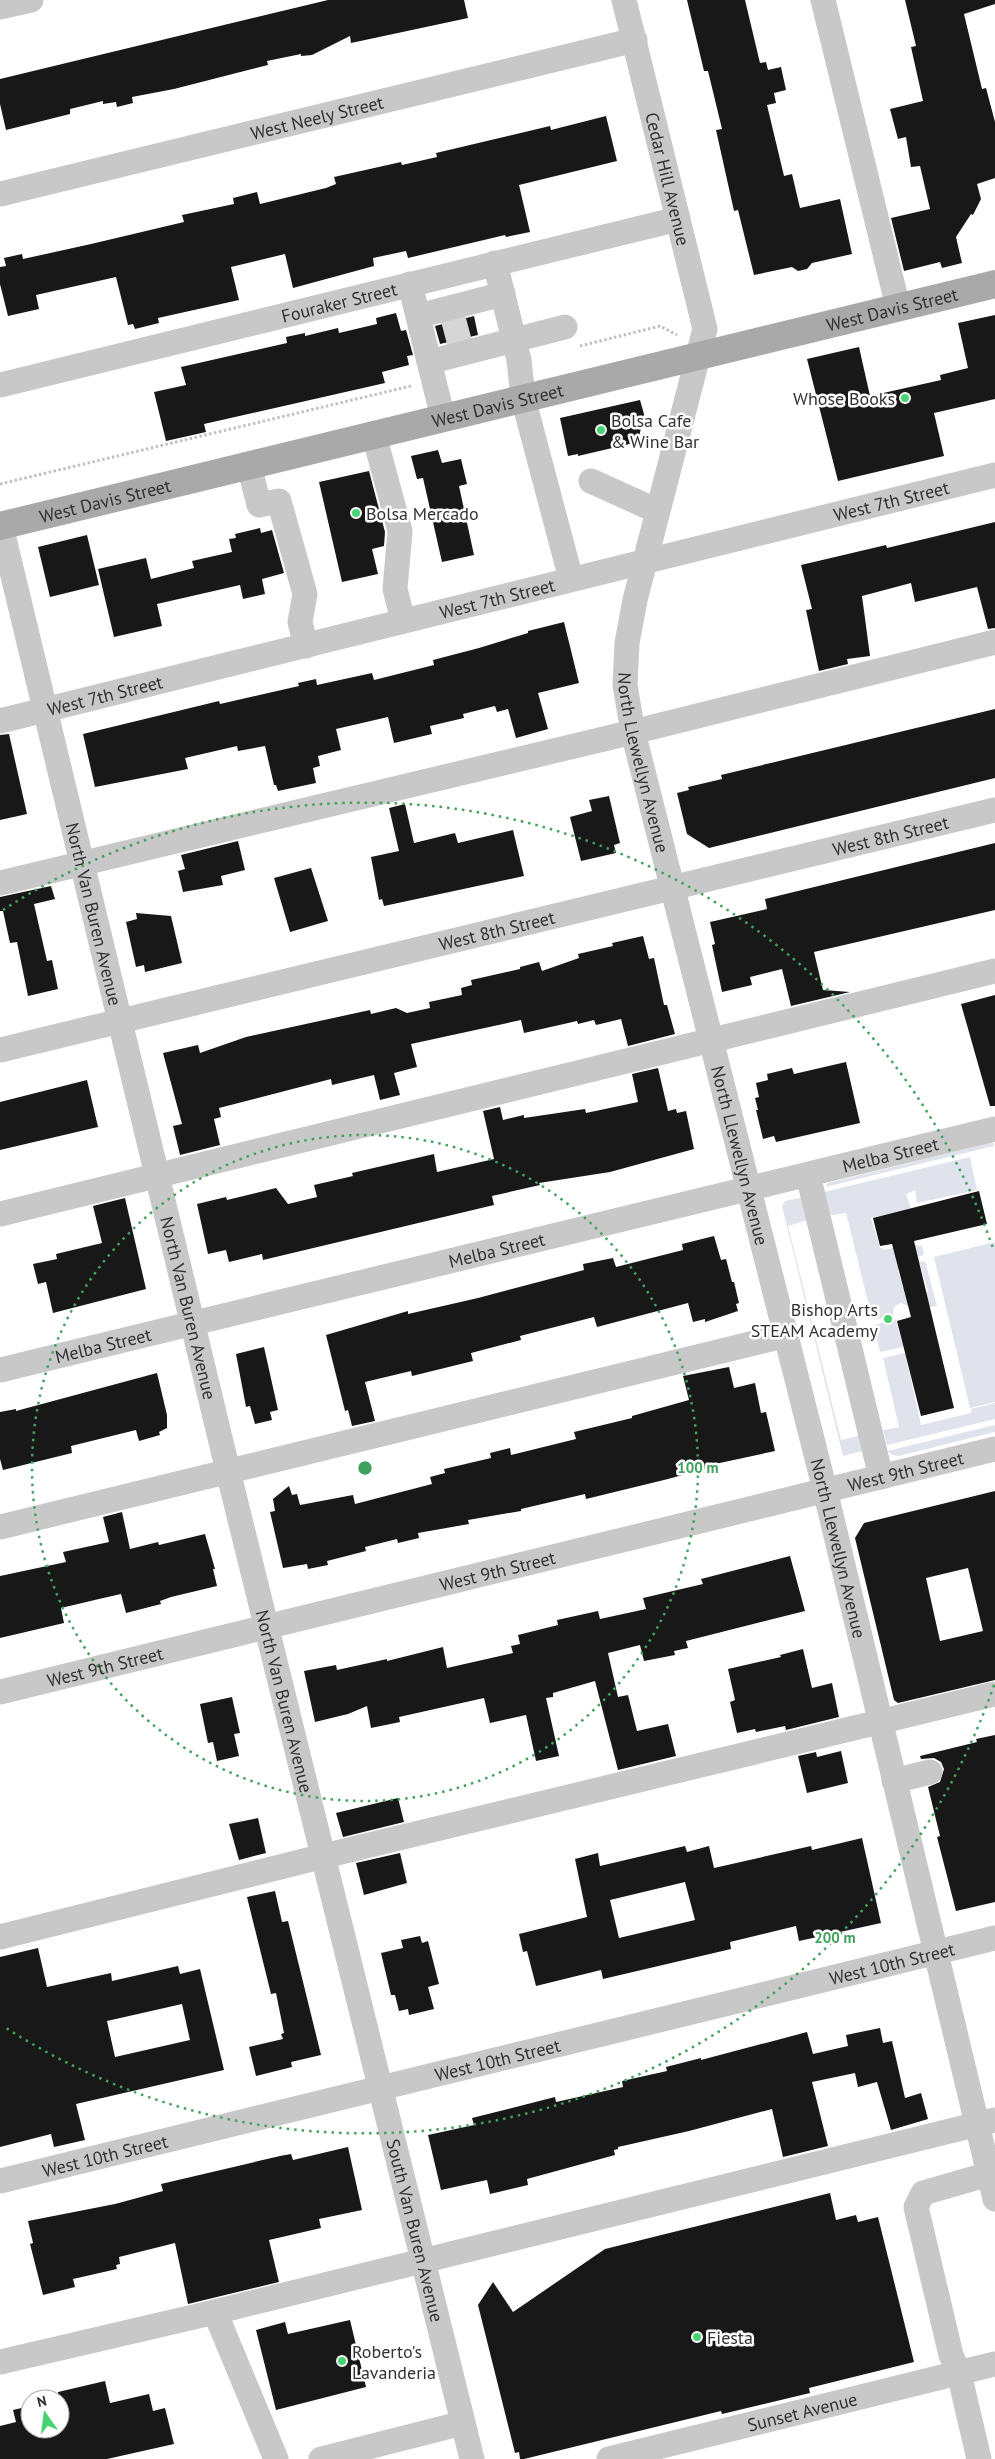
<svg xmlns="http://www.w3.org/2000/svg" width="995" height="2459" font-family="'PT Sans',sans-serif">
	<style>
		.green { fill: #e1e3ec }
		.building { fill: #181818; fill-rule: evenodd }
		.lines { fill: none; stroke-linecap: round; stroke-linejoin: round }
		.minor-tunnel { stroke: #d6d6d6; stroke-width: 25; stroke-dasharray: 25 12; stroke-linecap: butt }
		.path { stroke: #c1c1c1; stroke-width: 3; stroke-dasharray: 2.5 2.5; stroke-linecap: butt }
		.minor { stroke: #c8c8c8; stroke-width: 25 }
		.major { stroke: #a9a9a9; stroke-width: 28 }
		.ring { fill: none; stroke: #41a25e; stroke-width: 2.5; stroke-dasharray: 2.5 5 }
		.poi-dot { fill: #48d372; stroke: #fff; stroke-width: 2 }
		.labels { text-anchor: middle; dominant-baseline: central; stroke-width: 5; stroke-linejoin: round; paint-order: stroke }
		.street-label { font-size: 18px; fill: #313131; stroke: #fff }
		.poi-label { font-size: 18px; fill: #313131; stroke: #fff; text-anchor: start }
		.centre { fill: #41a25e; stroke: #fff; stroke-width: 2.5 }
		.ring-label { font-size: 15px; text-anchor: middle; font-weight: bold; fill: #41a25e; stroke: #fff; stroke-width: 5; stroke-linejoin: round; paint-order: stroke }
	</style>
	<rect width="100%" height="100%" fill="#fff"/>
	<!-- green -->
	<g class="green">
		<path d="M993,1142l1,4 -169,41 3,-4z"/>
		<path d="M970,1157l7,33 -60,13 -2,-13 -9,4 5,15 -40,9 9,30h3v2l28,-6 11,2 2,9 -6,2 2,5 5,-1 12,45 -25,5 -1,-2 17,-18 -8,-27 -22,6 5,18 14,-3 2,9 -11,12 -7,-3 -7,4 -1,8 -17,4 -4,-1 -26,-105 -13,2 -3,-1 -6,-22z"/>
		<path d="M804,1197l4,23 -20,6 53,214 21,-5 4,15 -23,6 -61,-250 3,-5z"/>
		<path d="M995,1242v160l-25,6 -36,-151z"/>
		<path d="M896,1320l7,27 -23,5 -6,-25 3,-3z"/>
		<path d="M905,1353l16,72 50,-12v-4l24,-6v16l-108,26 -4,-15 16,-3 -16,-69z"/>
		<path d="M995,1425v7l-96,24 -7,-1 -5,-4z"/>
	</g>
	<!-- building -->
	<g class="building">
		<path d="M328,0h136l4,18 -117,25 -1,-7 -38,19 -11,1v-2l-34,7 1,4 -94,24 -42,8 1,6 -16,4 -1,-5 -13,2v-3l-33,8v5l-64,16 -6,-26v-25z"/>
		<path d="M687,0h58l15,63 6,-1 2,8 13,-3 5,23 -12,3 2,10 -9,2 17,71 8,-2 8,34 40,-9 12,55 -40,9 -5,6 -9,2 -6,-4 -38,8 -16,-65 -4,1 -18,-81 6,-1 -14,-58h-4z"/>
		<path d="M905,0h90v4l-31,10 18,75 4,-1 9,34v56l-18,6 4,15 -8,16 -2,-1 -15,23 6,26 -20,5 -2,-6 -36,9 -13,-53 39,-9 -10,-43 -9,1 -5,-30 -8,2 -8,-30 33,-8 -12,-54 5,-1z"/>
		<path d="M606,116l11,45 -98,24 11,47 -24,5 -1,-2 -97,23 -2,-7 -33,7 1,8 -81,22 -8,-34 -54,13 8,33 -81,18 1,5 -24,6 -2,-5 -5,1 -12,-48 -80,18 3,14 -31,7 -8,-32v-17l6,-1 -2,-8 18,-4 1,5 68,-15 93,-22 -2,-7 52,-11 -1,-6 24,-6 3,12 66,-16 10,-4 -2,-7 67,-15 1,3 35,-8 -1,-4 114,-27 1,4z"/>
		<path d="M396,313l5,18 5,-1 7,25 -6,1 2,9 -27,7 3,11 -181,41 2,8 -40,9 -12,-49 32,-7 -5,-18 106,-24 -1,-6 19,-4v3l33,-8 1,5 38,-9 -1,-6z"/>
		<path d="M995,315v84l-61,14 10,43 -106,25 -31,-122 52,-12 11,49 71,-16 -1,-5 28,-7 -10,-45z"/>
		<path d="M474,316l4,19 -38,9 -5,-18z"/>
		<path d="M640,400l4,14 -6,28 -60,14v-2l-10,2 -8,-38z"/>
		<path d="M438,450l4,13 19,-4 6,25 -8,2 15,69 -32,7 -19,-84 -6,1 -6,-23z"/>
		<path d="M369,471l16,61 -1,14 -12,3 6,25 -36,8 -23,-100z"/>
		<path d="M995,522v106l-7,1 -11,-42 -62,15 -4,-19 -49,13 8,60 -23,3 1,5 -29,7 -13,-61 6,-1 -11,-44 85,-20 1,3z"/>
		<path d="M260,528l1,5 11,-3 12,43 -22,6 3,15 -22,5 -3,-14 -83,19 5,22 -48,11 -16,-68 48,-11 5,21 43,-11 -2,-7 40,-9 -3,-13 7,-1 -1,-4z"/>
		<path d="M87,535l12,50 -49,12 -12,-50z"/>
		<path d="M564,622l15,61 -41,10 10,36 -32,9 -8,-29 -11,3 -2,-6 -32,8 1,4 -34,8 2,8 -38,9 -6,-26 -52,12 5,21 -23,6 2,10 -7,2 3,15 -38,8 -2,-6h-2l-9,-39 -27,5 -1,-5 -52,12 3,11 -93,18 -12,-53 136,-33 1,3 79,-18 -1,-3 18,-4 1,6 55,-12 2,7 60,-15 -1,-5 46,-12 49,-15v-2z"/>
		<path d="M995,709v69l-286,70 -22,-14 -10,-41 12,-3 -1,-3 34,-8 -1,-4z"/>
		<path d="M9,734l18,80 -27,6v-85z"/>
		<path d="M609,796l11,47 -6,2 2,8 -35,8 -11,-44 22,-6 -3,-11z"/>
		<path d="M405,804l9,39 41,-10 3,10 55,-13 11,46 -140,30 -2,-7 -3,1 -8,-43 28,-6 -10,-43z"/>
		<path d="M238,841l7,29 -24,6 2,9 -40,7 -5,-21 7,-2 -4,-14z"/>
		<path d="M995,843v67l-181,42 9,38 27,2 -59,14 -9,-37 -32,8 2,8 -30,7 -10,-47 3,-1 -5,-22 57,-13 -2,-10z"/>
		<path d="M311,868l17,53 -38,11 -16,-54z"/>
		<path d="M51,886l4,13 -21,5 13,57 5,-1 6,29 -30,7 -11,-54 -7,1 -7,-32h-3v-14z"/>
		<path d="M136,913l35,3 11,47 -37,9 -1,-7 -8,2 -10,-45 11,-3z"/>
		<path d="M643,936l6,23 5,-1 10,47h3l8,29 -47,12 -7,-27 -25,6 -2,-5 -16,4 -1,-3 -53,12 -3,-13 -110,24 6,23 -23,6 6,22 -20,5 -6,-25 -42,10 -1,-6 -112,29 2,9 -7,2 6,26 -40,10 -7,-29 9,-2 -19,-71 35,-8 2,8 46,-16 124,-27 1,4 25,-6 11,5 23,-5 -1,-6 33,-7 -1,-7 11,-3 -1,-5 49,-11v-2l19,-5 3,9 37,-13 -1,-4 35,-8 -1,-3z"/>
		<path d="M995,995v111h-5l-29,-102z"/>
		<path d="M846,1062l14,61 -84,19 -2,-6 -11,3 -7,-29h2l-3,-12 4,-1 -3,-14 12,-3 -1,-6 25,-6 2,6z"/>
		<path d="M658,1068l10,43 8,-2 1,4 9,-2 8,38 -84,23 -71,11 1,2 -48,11 2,9 -231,55 -1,-6 -33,8 -3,-12 -18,4 -11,-50 29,-7 1,3 49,-12 12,16 29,-7 -3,-12 39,-9 -1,-3 82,-19 3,18 57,-13 -11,-48 17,-4 3,13 21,-5v3l61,-9 1,4 52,-11 -6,-28z"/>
		<path d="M87,1080l11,47 -98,23v-48z"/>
		<path d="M979,1191l8,33 -73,17 40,167 -33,8 -24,-95 14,-4 -19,-73 -12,2 -7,-28z"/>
		<path d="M125,1198l21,91 -93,24 -7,-31 -8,2 -5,-20 24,-5 -1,-5 46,-11 -9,-37z"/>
		<path d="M714,1236l7,24 5,-1 6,23h2l5,21 -3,1 2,7 -33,11v-3l-12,3 -5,-19 -91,24 -3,-10 -74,19 1,4 -50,13 2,8 -61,15 -1,-5 -46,11 10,39 -23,5 -4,-16 -3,1 -19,-76 82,-24v3l70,-16 106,-28 -1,-6 30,-6 3,9 67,-17 -1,-6z"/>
		<path d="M264,1347l14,63 -8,2 2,8 -17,4 -5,-18 -4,1 -10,-53z"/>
		<path d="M729,1367l5,21 21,-5 6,30 5,-1 9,39 -60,13v2l-47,13 -82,20 -1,-5 -64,15v2l-53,9 1,4 -51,9 1,5 -21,5 -1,-4 -32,8 1,4 -39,10 1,4 -20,4 -1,-5 -24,4 -13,-56 5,-1 -2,-12 16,-13 3,9 5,-1 3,11 53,-10 2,9 77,-20 -2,-7 15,-4 -1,-4 47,-11 -1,-5 20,-5 1,7 65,-16 -2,-7 58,-14v-2l57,-16 -6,-24z"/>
		<path d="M157,1373l10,42v13l-8,4 1,3 -21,6 -3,-11 -65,16 1,7 -69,17 -3,-11v-47l16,-3v2z"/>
		<path d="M995,1491v189l-97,23 -4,-3 -39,-162 9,-15zM968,1568l15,63 -43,10 -14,-63z"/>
		<path d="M122,1512l8,37 28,-7 1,3 46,-11 10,35h-2l4,17 -46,11 -11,4 1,3 -35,9 -5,-19 -22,5 -38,9 3,15 -64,15v-62l66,-14 -3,-10 46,-10 -6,-25z"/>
		<path d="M790,1556l15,55 -119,30 2,7 -14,3 1,4 -31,6 -4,-16 -32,8 10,44 10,-2 9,36 31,-7 8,32 -58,14 -23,-89 -42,12v4l-7,1 13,58 -23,5 -10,-46 -36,8 -6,-25 -85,19 1,5 -29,6 -4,-22 -19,8 -33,8 -11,-51 32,-6 1,5 50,-11v2l56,-14 4,21 66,-15 -2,-7 9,-2 -2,-9 40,-10 -1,-5 41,-9 2,8 46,-10 -3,-11 60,-14 -2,-5z"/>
		<path d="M803,1649l9,39 20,-5 7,34 -53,13 -1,-4 -29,6 -1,-3 -18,4 -7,-31 5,-2 -7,-31 53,-12 -1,-2z"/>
		<path d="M232,1697l8,36 -6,1 5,22 -22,5 -4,-19 -5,1 -8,-39z"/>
		<path d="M995,1735v167l-39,9 -19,-74 3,-1 -12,-49 12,-5 4,-13 -3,-7 -7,-4 -13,1 -1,-3 57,-14 -1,-3z"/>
		<path d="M841,1751l7,32 -41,10 -9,-37 18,-4 1,5z"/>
		<path d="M398,1798l6,24 -61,15 -7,-24z"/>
		<path d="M258,1818l8,35 -27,7 -10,-36z"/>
		<path d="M862,1838l19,85 -82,18 -3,-15 -66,16 1,7 -128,30 -2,-9 -65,16 -9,-35 -4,1 -4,-18 68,-17 -12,-58 23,-6 2,13 85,-20 2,6 22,-6 5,22 97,-22 1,4zM685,1882l10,38 -76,18 -9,-38z"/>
		<path d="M400,1853l7,30 -43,12 -8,-32z"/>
		<path d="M275,1891l7,31 6,-1 33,134 -30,7 1,5 -36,9 -7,-29 34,-8 -2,-5 3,-1 -8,-40 -5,1 -24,-97z"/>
		<path d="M420,1936l2,7 6,-2 11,43 -11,3 6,22 -25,6 -1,-6 -9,2 -4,-16h-4l-10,-42 22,-5 -2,-8z"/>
		<path d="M38,1948l9,39 64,-14 1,8 66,-15 2,8 20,-5 24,101 -148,34 9,36 -31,7 -3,-13 -51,13v-190zM182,2004l8,36 -75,17 -8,-36z"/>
		<path d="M880,2028l3,15 9,-2 13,57 16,-5 7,26 -37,11 -14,-48 -19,5 -3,-14 -43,9 16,64 -45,11 -11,-48 -83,22 -71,16v2l-4,1 1,5 -88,24 1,6 -38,9 -3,-14 -46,10 -13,-55 46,-10 -2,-7 83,-21 1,5 67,-15 -1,-6 45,-10 -1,-4 35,-9v2l106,-28 6,22 35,-8 -2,-11z"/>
		<path d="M348,2147l14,63 -43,9 2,9 -52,12 10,42 -91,22 -13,-61 -56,14 1,7 -4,1 1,4 -44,10 2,8 -32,8 -13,-51 3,-1 -5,-22 87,-17 48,-13 -2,-7 119,-28 11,-2 2,6z"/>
		<path d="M830,2193l6,27 20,-5 2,7 20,-5 36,145 -105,26 1,5 -88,21 -1,-3 -197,48h-4l-1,-7 -4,1 -37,-148 15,-23 20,30 92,-63z"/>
		<path d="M350,2320l16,67 -90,23 -20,-80 29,-8 3,12z"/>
		<path d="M105,2381l5,22 39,-9 4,17 12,-3 9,36 -67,15h-107v-33l16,-4 -3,-12 17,-4v23h30l-2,-37z"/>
	</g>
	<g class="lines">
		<!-- minor-tunnel -->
		<path class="minor-tunnel" d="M453,318l7,26"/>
		<!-- path -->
		<g class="path">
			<path d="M580,346l80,-20 17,9"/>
			<path d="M0,484l411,-98"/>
		</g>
		<!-- minor -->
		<g class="minor">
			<path id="s1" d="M624,0l81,329 -70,271 -8,43 -2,42 8,47 192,758 170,709"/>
			<path d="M823,0l75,307"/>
			<path d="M0,7l31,-7"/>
			<path id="s2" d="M0,194l635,-154"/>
			<path d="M495,263l24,97 4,38 48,181"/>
			<path d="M410,284l33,134"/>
			<path d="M418,316l85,-22"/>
			<path d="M429,362l136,-35"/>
			<path id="s3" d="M0,385l678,-166"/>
			<path d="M374,435l26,96 -5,58 8,32"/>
			<path d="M249,465l10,40 20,-4 26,93 -5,28 6,24"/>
			<path d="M591,481l66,30"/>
			<path id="s4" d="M1,526l227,945 244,988"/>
			<path id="s5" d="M0,721l995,-246"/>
			<path d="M0,883l633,-151 362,-90"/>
			<path id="s6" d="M0,1050l995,-240"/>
			<path d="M808,1175l73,302"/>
			<path d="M0,1214l995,-243"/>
			<path id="s7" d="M0,1370l995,-241"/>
			<path d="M0,1527l787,-192"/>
			<path id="s8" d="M0,1692l995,-243"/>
			<path d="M894,1781l36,-9"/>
			<path d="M0,1937l324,-81 671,-162"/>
			<path id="s9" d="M0,2181l995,-243"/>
			<path d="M0,2362l215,-50"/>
			<path d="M276,2459l-61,-147 780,-192"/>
			<path d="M321,2459l142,-36"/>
			<path id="s10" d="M609,2459l386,-95"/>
			<path d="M979,2459l-20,-86 -8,-18 -35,-148 7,-14 66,-19"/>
		</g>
		<!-- major -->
		<path class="major" id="s11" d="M0,526l995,-242"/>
	</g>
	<!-- distance rings -->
	<g class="ring">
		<circle cx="365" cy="1468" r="333"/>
		<path d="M994 1685A665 665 0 0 1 3 2026M3 910A665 665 0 0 1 994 1251"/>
	</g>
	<!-- markers -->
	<g class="poi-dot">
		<circle cx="905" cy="398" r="5"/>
		<circle cx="601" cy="430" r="5"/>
		<circle cx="356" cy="513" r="5"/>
		<circle cx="888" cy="1319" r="5"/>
		<circle cx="697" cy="2337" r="5"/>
		<circle cx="342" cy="2361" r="5"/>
	</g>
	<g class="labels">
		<!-- street labels -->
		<g class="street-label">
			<text stroke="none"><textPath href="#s2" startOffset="326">West Neely Street</textPath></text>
			<text stroke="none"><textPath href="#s1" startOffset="184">Cedar Hill Avenue</textPath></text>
			<text stroke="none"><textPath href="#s3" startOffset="349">Fouraker Street</textPath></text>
			<text stroke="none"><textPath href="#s11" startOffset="918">West Davis Street</textPath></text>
			<text stroke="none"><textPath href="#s11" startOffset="512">West Davis Street</textPath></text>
			<text stroke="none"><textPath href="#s11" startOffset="108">West Davis Street</textPath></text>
			<text stroke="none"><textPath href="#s5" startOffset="918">West 7th Street</textPath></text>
			<text stroke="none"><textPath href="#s5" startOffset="512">West 7th Street</textPath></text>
			<text stroke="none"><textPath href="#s5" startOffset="108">West 7th Street</textPath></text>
			<text stroke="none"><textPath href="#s1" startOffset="784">North Llewellyn Avenue</textPath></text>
			<text stroke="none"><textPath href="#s6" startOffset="916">West 8th Street</textPath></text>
			<text stroke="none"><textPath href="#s4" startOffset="399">North Van Buren Avenue</textPath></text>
			<text stroke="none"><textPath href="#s6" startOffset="511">West 8th Street</textPath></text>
			<text stroke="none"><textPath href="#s7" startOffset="916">Melba Street</textPath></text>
			<text stroke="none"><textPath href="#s1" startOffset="1189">North Llewellyn Avenue</textPath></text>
			<text stroke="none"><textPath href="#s7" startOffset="511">Melba Street</textPath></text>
			<text stroke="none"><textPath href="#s4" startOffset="804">North Van Buren Avenue</textPath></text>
			<text stroke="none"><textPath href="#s7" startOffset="106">Melba Street</textPath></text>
			<text stroke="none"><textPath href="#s8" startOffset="932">West 9th Street</textPath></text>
			<text stroke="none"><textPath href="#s1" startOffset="1594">North Llewellyn Avenue</textPath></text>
			<text stroke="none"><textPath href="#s8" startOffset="512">West 9th Street</textPath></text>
			<text stroke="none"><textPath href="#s8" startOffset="108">West 9th Street</textPath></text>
			<text stroke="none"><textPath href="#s4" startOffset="1209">North Van Buren Avenue</textPath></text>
			<text stroke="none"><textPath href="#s9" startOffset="918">West 10th Street</textPath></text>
			<text stroke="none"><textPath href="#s9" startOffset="512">West 10th Street</textPath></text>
			<text stroke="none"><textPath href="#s9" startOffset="108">West 10th Street</textPath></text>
			<text stroke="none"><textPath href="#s4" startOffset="1754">South Van Buren Avenue</textPath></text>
			<text stroke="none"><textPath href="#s10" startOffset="199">Sunset Avenue</textPath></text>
		</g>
		<!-- poi labels -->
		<g class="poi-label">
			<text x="895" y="398" text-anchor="end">Whose Books</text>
			<text x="611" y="420">Bolsa Cafe<tspan x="611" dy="21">&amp; Wine Bar</tspan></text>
			<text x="366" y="513">Bolsa Mercado</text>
			<text x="878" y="1309" text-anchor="end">Bishop Arts<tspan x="878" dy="21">STEAM Academy</tspan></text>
			<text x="707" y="2337">Fiesta</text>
			<text x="352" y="2351">Roberto's<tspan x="352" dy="21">Lavanderia</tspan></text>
		</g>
	</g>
	<circle cx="365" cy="1468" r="8" class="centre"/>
	<g class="ring-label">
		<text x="698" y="1473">100 m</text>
		<text x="835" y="1943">200 m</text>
	</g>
	<!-- north arrow -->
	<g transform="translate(45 2414) rotate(346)"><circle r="24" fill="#ffffff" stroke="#adadad"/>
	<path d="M0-4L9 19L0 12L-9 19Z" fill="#48d372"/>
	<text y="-8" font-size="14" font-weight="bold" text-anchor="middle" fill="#313131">N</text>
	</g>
</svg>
